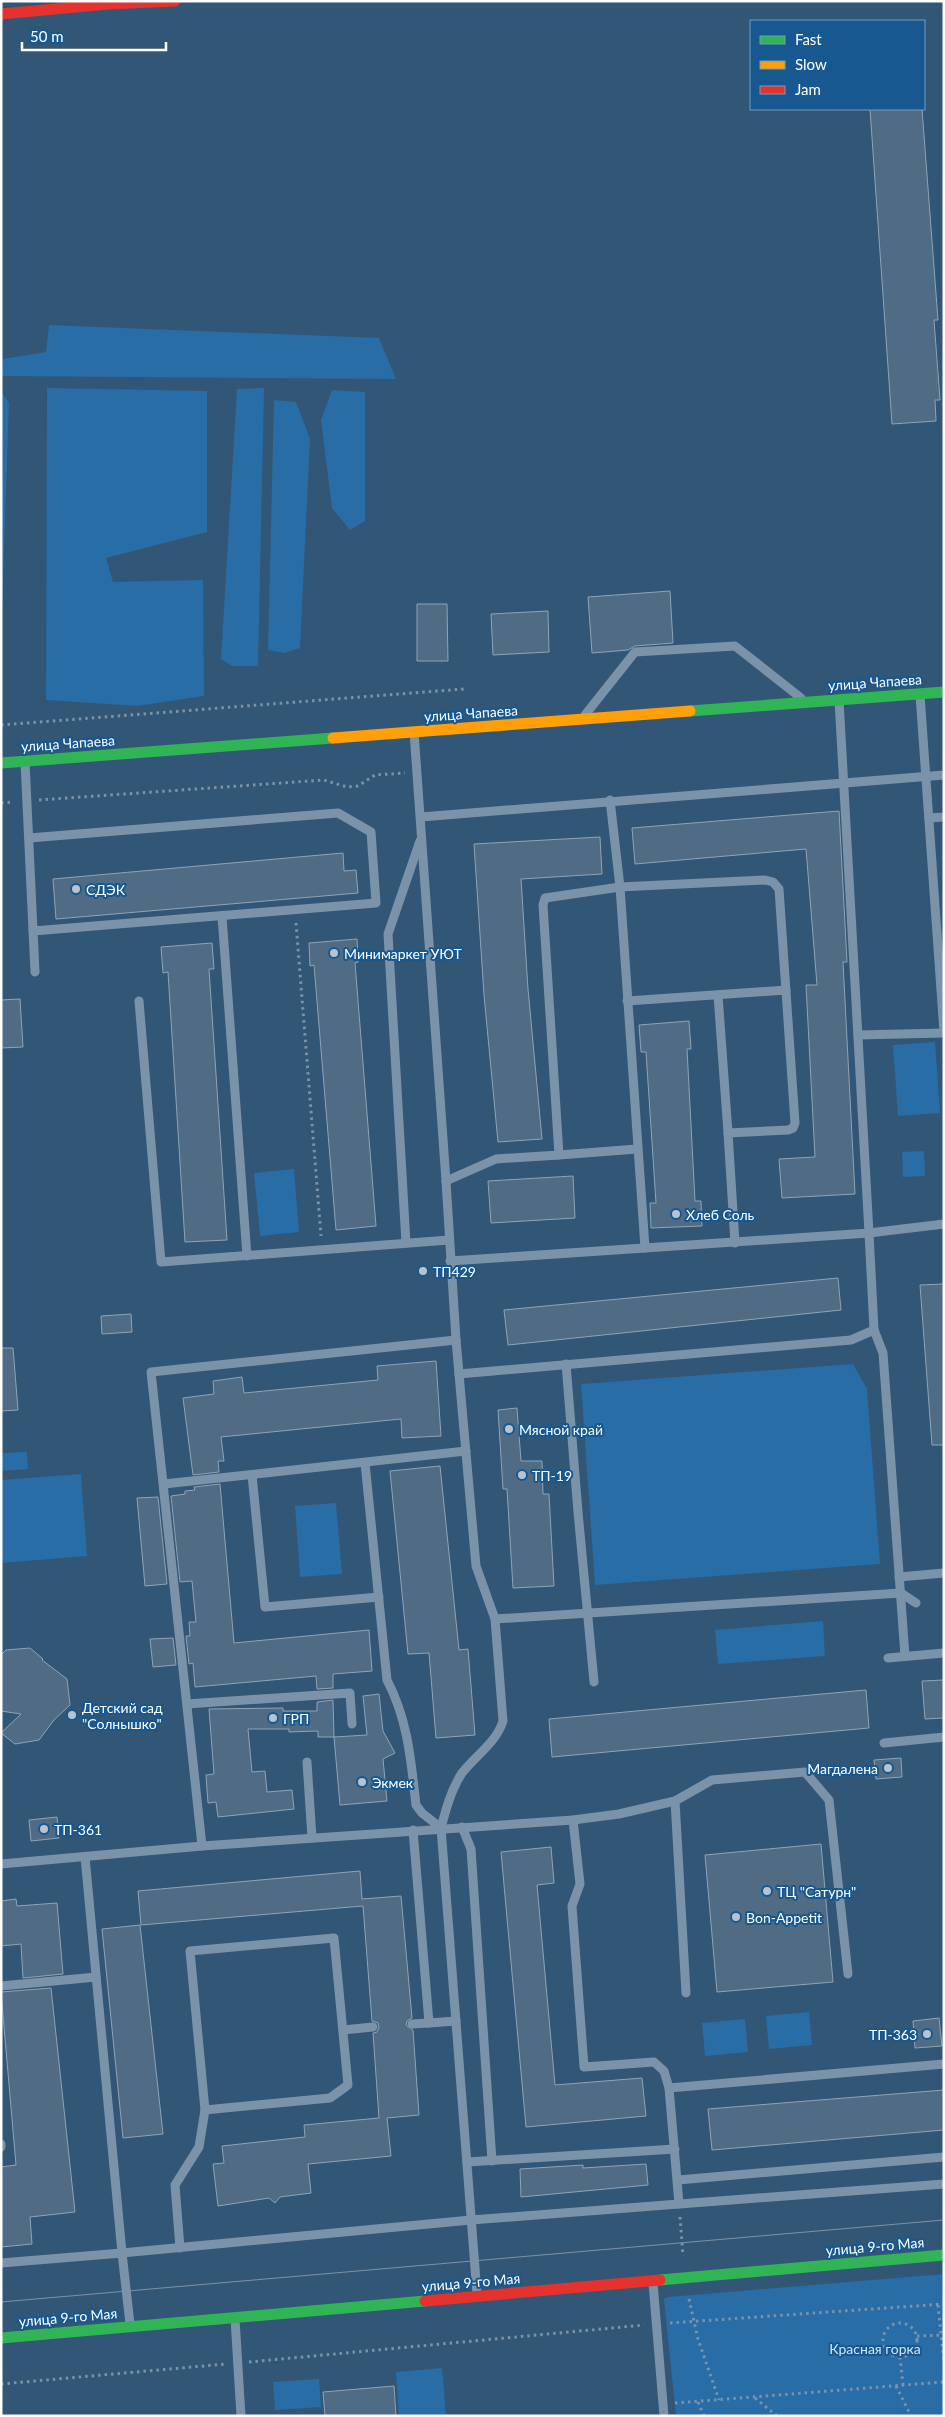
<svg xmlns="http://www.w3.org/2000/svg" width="945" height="2417" font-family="Lato,sans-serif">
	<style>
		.green { fill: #286da5 }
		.building { fill: #4f6c84; stroke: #8fa4b6 }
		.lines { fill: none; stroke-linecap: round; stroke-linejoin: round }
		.path { stroke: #7a93a8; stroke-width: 3; stroke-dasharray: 2.5 4; stroke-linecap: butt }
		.lane { stroke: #7a93a8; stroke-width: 9 }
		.fast { stroke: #30b455; stroke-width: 11 }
		.slow { stroke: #ff9f0a; stroke-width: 11 }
		.jam { stroke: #e5322d; stroke-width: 11 }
		.tram { stroke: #7c92a7; stroke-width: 1 }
		.poi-dot { fill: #b7c4cf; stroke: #175890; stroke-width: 2 }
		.labels { text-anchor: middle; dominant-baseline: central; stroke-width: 4; stroke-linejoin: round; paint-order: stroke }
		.street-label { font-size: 14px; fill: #fff; stroke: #175890 }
		.poi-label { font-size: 14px; fill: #fff; stroke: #175890; text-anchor: start }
		.park-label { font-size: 14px; fill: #cbe6fb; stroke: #175890 }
	</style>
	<rect width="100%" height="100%" fill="#325675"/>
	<!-- green -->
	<g class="green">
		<path d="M49,325l330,13 17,41 -395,-3 2,-17 43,-7z"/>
		<path d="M47,388l160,3v141l-101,26 7,24 90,-2 1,116 -67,10 -91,-6z"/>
		<path d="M264,388l-6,278h-26l-11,-7 16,-270z"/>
		<path d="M332,390l33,2v129l-15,9 -18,-22 -11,-88z"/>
		<path d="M1,391l8,12 -8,240z"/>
		<path d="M274,400l22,2 14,37 -10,209 -16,5 -16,-3z"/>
		<path d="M935,1042l5,71 -42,3 -5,-71z"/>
		<path d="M924,1151l1,25 -22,1 -1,-25z"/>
		<path d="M294,1169l5,63 -39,4 -6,-63z"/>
		<path d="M853,1364l14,25 13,175 -285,21 -14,-201z"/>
		<path d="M27,1452l1,17 -27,2v-18z"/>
		<path d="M81,1474l6,82 -86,7v-83z"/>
		<path d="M336,1503l6,71 -42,3 -5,-71z"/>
		<path d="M823,1621l2,35 -107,8 -3,-34z"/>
		<path d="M809,2012l3,33 -43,4 -3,-33z"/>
		<path d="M745,2019l3,33 -43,4 -3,-33z"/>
		<path d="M944,2274v142h-268l-12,-117 4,-2z"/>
		<path d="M442,2368l4,48h-47l-3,-44z"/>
		<path d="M319,2379l2,28 -46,3 -2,-28z"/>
	</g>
	<!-- building -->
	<g class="building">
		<path d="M870,109h52l16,211h-4l6,80h-5l1,21 -44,3z"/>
		<path d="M670,591l3,52 -38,3 -7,4 -36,3 -4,-56z"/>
		<path d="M417,604h30l1,57h-31z"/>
		<path d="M548,611l1,41 -56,3 -2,-41z"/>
		<path d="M839,811l8,151h-4l12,232 -73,4 -3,-39 36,-2 -9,-172h11l-11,-136 -171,15 -3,-36z"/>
		<path d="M600,837l2,37 -81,5 7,110 14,150 -44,3 -14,-147 -10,-151z"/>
		<path d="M343,853l1,18 12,-1 2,23 -302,26 -3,-40z"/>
		<path d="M357,939l1,23 -3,1 21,263 -40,4 -22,-265 -4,1 -1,-23z"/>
		<path d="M212,943l2,26h-5l18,271 -42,2 -17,-270 -5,1 -2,-26z"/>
		<path d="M20,999l3,48 -22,1v-48z"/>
		<path d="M689,1021l2,28h-4l8,152h6l1,25 -51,2 -1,-25h6l-10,-151h-5l-2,-27z"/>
		<path d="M573,1176l2,42 -84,5 -3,-42z"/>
		<path d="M838,1278l3,32 -333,35 -4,-35z"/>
		<path d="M944,1284v161h-12l-12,-160z"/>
		<path d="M131,1314l1,18 -30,2 -1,-18z"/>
		<path d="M1,1348h12l5,62 -17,1z"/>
		<path d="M436,1361l5,75 -39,2 -1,-19 -180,18 3,24h-6l1,11 -26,3 -10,-77 31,-4 -1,-13 29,-4 2,16 134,-13 -1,-14z"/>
		<path d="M517,1408l4,53h21l1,33h6l5,92 -41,2 -6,-99h-4l-5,-79z"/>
		<path d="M440,1466l19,184 9,-1 7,86 -39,3 -7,-85 -21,1 -18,-183z"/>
		<path d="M220,1484l14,159 135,-13 3,41 -39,3v14l-16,1 -1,-13 -121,11 -2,-24 -4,1 -3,-28h4l-1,-14h7l-4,-41 -12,1 -9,-86 14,-2v-3l10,-1 -1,-3z"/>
		<path d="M158,1497l9,87 -22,2 -8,-88z"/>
		<path d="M173,1638l3,27 -23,2 -3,-28z"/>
		<path d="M30,1648l13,11 -1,1 25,19 3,26 -16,15 -15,20 -24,4 -14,-11 20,-19 -20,-3v-56l5,-5z"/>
		<path d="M944,1680v38l-19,1 -3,-38z"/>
		<path d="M866,1690l3,38 -317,29 -3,-38z"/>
		<path d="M379,1694l4,37 12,22 -12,6 4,42 -47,4 -6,-68 33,-2 -4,-39z"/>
		<path d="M333,1700l1,37h-16v-6l-29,1v-3h-41l4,43 13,-1 2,21 25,-2 2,19 -76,8 -2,-15 -8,1 -2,-28 8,-1 -5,-65 74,-1v3h34v-9z"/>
		<path d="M901,1758l1,19 -26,2 -2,-19z"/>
		<path d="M57,1817l2,21 -28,3 -2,-21z"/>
		<path d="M821,1844l12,138 -116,10 -12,-137z"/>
		<path d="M551,1847l3,36 -17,2 18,200 87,-7 4,38 -120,11 -25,-275z"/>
		<path d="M360,1871l2,28 39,-3 11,122 -5,3 -1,4 7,5 6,85 -32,3 4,38 -83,8 3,29 -31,4 -5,6 -6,-5 -51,8 -5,-42 11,-1 -2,-17 83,-9 -1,-12 75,-7 -6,-85 4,-1 2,-5 -1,-4 -6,-2 -9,-115 -222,19 -3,-34z"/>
		<path d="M16,1899l1,7 40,-3 6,71 -40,4 -2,-34 -20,2v-45z"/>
		<path d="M140,1925l23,209 -40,4 -21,-209z"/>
		<path d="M51,1988l24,224 -45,5 2,27 -31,3v-80l15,-2 -15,-173z"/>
		<path d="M939,2018l3,28 -27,2 -2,-27z"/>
		<path d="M944,2090v40l-232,20 -4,-41z"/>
		<path d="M646,2164l2,21 -127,12 -1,-28 63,-4v3z"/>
		<path d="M394,2386l2,30h-71l-2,-24z"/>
	</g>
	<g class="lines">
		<!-- path -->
		<g class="path">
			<path d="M1,725l463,-36"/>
			<path d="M39,800l285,-20 23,7 11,-1 17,-11 30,-2"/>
			<path d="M1,803l12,-1"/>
			<path d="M296,923l25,313"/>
			<path d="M680,2217l3,39"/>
			<path d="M689,2299l9,40 21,61"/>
			<path d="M938,2305l6,58"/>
			<path d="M670,2323l274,-19"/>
			<circle cx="900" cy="2340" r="17"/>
			<path d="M917,2336l27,-1"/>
			<path d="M900,2357l3,28"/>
			<path d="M249,2362l395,-37"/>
			<path d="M1,2384l225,-20"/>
			<path d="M896,2386l15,30"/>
			<path d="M755,2398l22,18"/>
			<path d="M698,2402l6,14"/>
			<path d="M675,2403l269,-21"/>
		</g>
		<!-- lane -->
		<g class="lane">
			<path d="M920,695l24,337"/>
			<path d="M585,715l50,-63 100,-6 66,52"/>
			<path d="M414,732l32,449"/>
			<path d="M25,762l10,210"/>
			<path d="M610,800l10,87 25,361"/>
			<path d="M421,817l523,-42"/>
			<path d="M929,818l15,-1"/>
			<path d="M29,838l309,-25 33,19 5,71 -343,28"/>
			<path d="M222,916l25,340"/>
			<path d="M718,995l10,138"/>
			<path d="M139,1001l22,261 288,-22"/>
			<path d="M627,1001l159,-11"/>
			<path d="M858,1035l86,-2"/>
			<path d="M559,1155l78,-6"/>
			<path d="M406,1243l-18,-309 32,-93"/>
			<path d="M450,1261l419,-28 -30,-533"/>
			<path d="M874,1330l9,23 22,303"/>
			<path d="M566,1364l12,148 16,170"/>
			<path d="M459,1374l392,-34 23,-10 -5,-97 75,-9"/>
			<path d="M365,1463l22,217c21,40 24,81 29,125l6,8 19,15"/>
			<path d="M252,1475l13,132 114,-10"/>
			<path d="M164,1484l302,-33"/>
			<path d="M899,1577l45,-4"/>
			<path d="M495,1619l406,-26 15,10"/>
			<path d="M888,1658l56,-5"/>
			<path d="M187,1704l163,-11 2,31"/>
			<path d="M884,1743l60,-6"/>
			<path d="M307,1762l5,76"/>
			<path d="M675,1801l11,192"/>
			<path d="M573,1820l7,64 -8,22 12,161 70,-5 10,9 5,17"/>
			<path d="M462,1827l9,22 21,312"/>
			<path d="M413,1830l16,193 27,-2"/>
			<path d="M202,1846l-51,-474 305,-32"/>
			<path d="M85,1857l37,396 349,-33 208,-16 -10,-116 275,-24"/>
			<path d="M1,1864l201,-18 371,-26 46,-6 56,-13 37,-21 93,-8 24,28 19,174"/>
			<path d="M334,1938l14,147 -18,13 -125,12 -15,-159z"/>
			<path d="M1,1986l95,-9"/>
			<path d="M412,2024l17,-1"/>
			<path d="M343,2030l30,-3"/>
			<path d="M1,2144v3"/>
			<path d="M467,2162l208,-13"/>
			<path d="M678,2180l266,-23"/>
			<path d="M679,2204l265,-20"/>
			<path d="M180,2248l-5,-63 24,-38 6,-37"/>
			<path d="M1,2263l121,-10 8,71"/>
			<path d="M653,2283l11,133"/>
			<path d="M477,2294l-36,-466c5,-19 10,-38 21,-55 14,-18 34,-30 41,-52l-8,-102 -19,-53 -20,-226 -10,-159 50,-22 63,-4 -16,-250 2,-7 75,-11 145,-7 8,2 6,7 16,234 -2,5 -5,2 -60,3 7,110"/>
			<path d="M235,2319l6,97"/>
		</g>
		<!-- fast -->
		<g class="fast">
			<path d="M690,711l254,-19"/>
			<path d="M1,763l332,-25"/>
			<path d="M660,2280l284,-25"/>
			<path d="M1,2338l424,-37"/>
		</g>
		<!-- slow -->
		<path class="slow" d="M333,738l357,-27"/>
		<!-- jam -->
		<g class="jam">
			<path d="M1,14l107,-10 67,-3"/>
			<path d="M425,2301l235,-21"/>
		</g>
		<!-- tram -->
		<path class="tram" d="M1,2302l943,-82"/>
	</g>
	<!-- markers -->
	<g class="poi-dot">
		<circle cx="76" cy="889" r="5"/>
		<circle cx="334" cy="953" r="5"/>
		<circle cx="676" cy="1214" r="5"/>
		<circle cx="423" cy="1271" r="5"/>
		<circle cx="509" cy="1429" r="5"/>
		<circle cx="522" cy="1475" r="5"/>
		<circle cx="72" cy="1715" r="5"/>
		<circle cx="273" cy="1718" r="5"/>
		<circle cx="888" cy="1768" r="5"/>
		<circle cx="362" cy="1782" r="5"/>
		<circle cx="44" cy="1829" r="5"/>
		<circle cx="767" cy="1891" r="5"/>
		<circle cx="736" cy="1917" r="5"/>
		<circle cx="927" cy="2034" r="5"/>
	</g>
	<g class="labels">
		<!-- street labels -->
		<g class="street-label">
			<text transform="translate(875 682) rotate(-4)">улица Чапаева</text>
			<text transform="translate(471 713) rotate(-4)">улица Чапаева</text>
			<text transform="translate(68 743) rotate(-4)">улица Чапаева</text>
			<text transform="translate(875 2246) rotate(-5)">улица 9-го Мая</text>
			<text transform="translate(471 2282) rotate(-5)">улица 9-го Мая</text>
			<text transform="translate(68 2317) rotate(-5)">улица 9-го Мая</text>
		</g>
		<!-- poi labels -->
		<g class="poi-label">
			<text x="86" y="889">СДЭК</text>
			<text x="344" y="953">Минимаркет УЮТ</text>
			<text x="686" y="1214">Хлеб Соль</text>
			<text x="433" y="1271">ТП429</text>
			<text x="519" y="1429">Мясной край</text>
			<text x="532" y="1475">ТП-19</text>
			<text x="82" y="1707">Детский сад<tspan x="82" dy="16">"Солнышко"</tspan></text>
			<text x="283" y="1718">ГРП</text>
			<text x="878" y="1768" text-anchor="end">Магдалена</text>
			<text x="372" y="1782">Экмек</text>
			<text x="54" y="1829">ТП-361</text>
			<text x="777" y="1891">ТЦ "Сатурн"</text>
			<text x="746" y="1917">Bon-Appetit</text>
			<text x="917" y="2034" text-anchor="end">ТП-363</text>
		</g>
		<!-- park labels -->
		<g class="park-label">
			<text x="875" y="2348">Красная горка</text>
		</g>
	</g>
	<!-- border -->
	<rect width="945" height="2417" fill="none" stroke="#ffffff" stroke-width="5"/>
	<!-- legend -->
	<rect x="750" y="20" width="175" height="90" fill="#175890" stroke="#749bbc"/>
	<rect x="760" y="36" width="25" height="8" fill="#30b455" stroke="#749bbc"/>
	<text x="795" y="45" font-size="15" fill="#ffffff">Fast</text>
	<rect x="760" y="61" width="25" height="8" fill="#ff9f0a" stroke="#749bbc"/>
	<text x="795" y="70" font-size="15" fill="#ffffff">Slow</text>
	<rect x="760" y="86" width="25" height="8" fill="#e5322d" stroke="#749bbc"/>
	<text x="795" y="95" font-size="15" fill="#ffffff">Jam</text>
	<!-- scale -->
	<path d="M22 42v8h144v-8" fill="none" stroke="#ffffff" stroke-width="2.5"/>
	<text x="30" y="42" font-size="15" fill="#ffffff" stroke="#175890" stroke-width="4" paint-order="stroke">50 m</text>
</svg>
